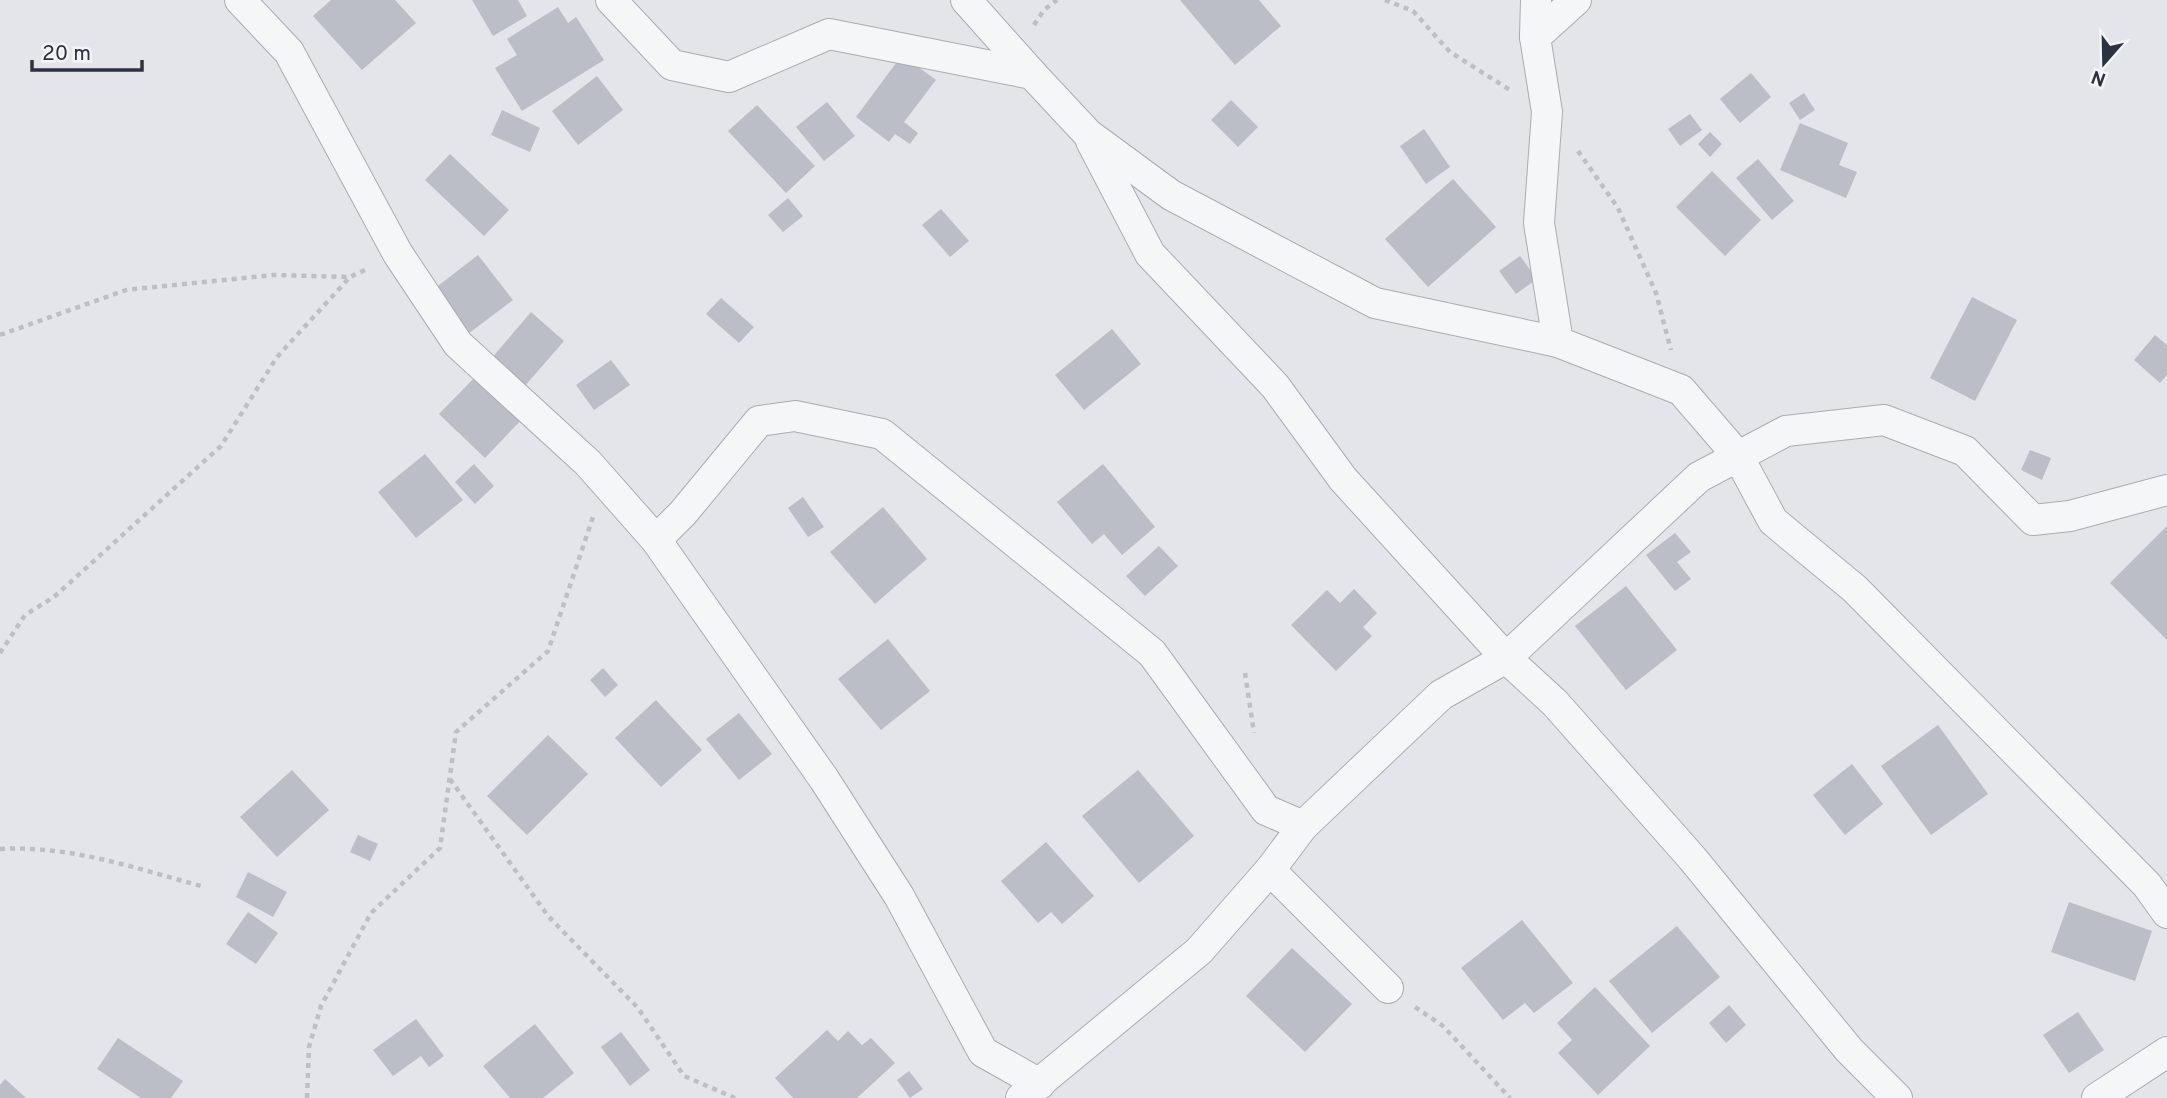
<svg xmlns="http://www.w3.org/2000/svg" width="2167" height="1098" font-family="Overpass,sans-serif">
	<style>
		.building { fill: #bbbec6 }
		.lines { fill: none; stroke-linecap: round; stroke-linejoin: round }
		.street-casing { stroke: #a9acb4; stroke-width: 32 }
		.path { stroke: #bdbfc4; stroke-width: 4.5; stroke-dasharray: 5 5; stroke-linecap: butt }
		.street { stroke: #f5f6f8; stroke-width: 30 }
	</style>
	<rect width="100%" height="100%" fill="#e3e5ea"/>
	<!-- building -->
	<g class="building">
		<path d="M331,0h64l21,23 -54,47 -49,-54z"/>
		<path d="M472,0h46l9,16 -34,20z"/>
		<path d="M1180,0h79l22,26 -46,39z"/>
		<path d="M558,7l10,16 8,-6 28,43 -82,51 -27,-43 22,-13 -10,-16z"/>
		<path d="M902,55l34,25 -32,42 14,11 -8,11 -15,-10 -6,8 -33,-25z"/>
		<path d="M1751,73l20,24 -31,26 -20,-24z"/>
		<path d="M597,76l26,34 -45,35 -26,-34z"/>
		<path d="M1804,93l11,17 -15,10 -11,-17z"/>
		<path d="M1231,100l27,27 -20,20 -27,-27z"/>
		<path d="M827,102l28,34 -31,25 -28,-34z"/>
		<path d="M757,105l58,61 -29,27 -58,-62z"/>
		<path d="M502,110l38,18 -10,24 -39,-17z"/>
		<path d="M1690,114l12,16 -22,16 -12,-17z"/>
		<path d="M1800,123l48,20 -9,22 18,7 -11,26 -66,-28z"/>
		<path d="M1424,129l26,38 -24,17 -26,-38z"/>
		<path d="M1710,132l12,12 -12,13 -12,-13z"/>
		<path d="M450,154l59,56 -25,26 -59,-56z"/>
		<path d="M1758,159l36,42 -22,19 -36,-42z"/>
		<path d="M1712,171l49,49 -36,36 -49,-49z"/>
		<path d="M1453,179l43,48 -68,60 -43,-48z"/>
		<path d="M788,198l15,18 -20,16 -15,-17z"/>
		<path d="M941,209l28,32 -19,16 -28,-32z"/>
		<path d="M478,255l35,45 -45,34 -34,-45z"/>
		<path d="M1520,256l17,23 -21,15 -17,-23z"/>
		<path d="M1972,297l45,23 -42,81 -45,-23z"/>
		<path d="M721,298l33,29 -15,16 -33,-29z"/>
		<path d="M531,312l33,29 -40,46 -33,-28z"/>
		<path d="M1112,329l29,35 -57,46 -29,-35z"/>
		<path d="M2155,335l12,10v30l-7,8 -26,-23z"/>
		<path d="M611,360l19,25 -36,25 -18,-25z"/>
		<path d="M477,375l46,43 -38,40 -46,-44z"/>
		<path d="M2030,450l21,8 -9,22 -21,-10z"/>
		<path d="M425,454l38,46 -47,38 -38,-46z"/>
		<path d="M474,464l20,22 -19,18 -20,-22z"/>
		<path d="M1103,464l52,63 -33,28 -18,-21 -12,10 -35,-42z"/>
		<path d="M803,497l21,30 -16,10 -20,-29z"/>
		<path d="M883,507l44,52 -52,45 -45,-52z"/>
		<path d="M2167,526v114l-57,-57z"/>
		<path d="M1675,533l16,19 -14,10 14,17 -16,12 -29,-36z"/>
		<path d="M1159,546l19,20 -33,30 -19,-20z"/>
		<path d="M1626,586l51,64 -51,40 -51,-64z"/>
		<path d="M1354,589l23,24 -14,14 9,9 -36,35 -45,-46 36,-35 13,13z"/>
		<path d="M888,639l42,52 -49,39 -43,-51z"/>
		<path d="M603,668l15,17 -13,12 -15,-17z"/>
		<path d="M656,700l46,50 -41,37 -46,-49z"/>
		<path d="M739,713l33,41 -33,26 -33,-41z"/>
		<path d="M1938,725l50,69 -57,41 -50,-69z"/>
		<path d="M548,735l40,39 -61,61 -40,-39z"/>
		<path d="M1852,764l31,40 -38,31 -32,-40z"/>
		<path d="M292,770l37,40 -52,47 -37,-40z"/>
		<path d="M1138,770l56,66 -55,47 -57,-67z"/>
		<path d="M358,835l20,9 -8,17 -20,-9z"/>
		<path d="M1046,842l48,54 -32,28 -11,-12 -13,11 -37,-42z"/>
		<path d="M248,872l39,20 -14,25 -37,-20z"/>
		<path d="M2069,902l83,29 -17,50 -84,-29z"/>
		<path d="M248,912l30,21 -22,31 -30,-20z"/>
		<path d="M1522,920l51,63 -39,30 -9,-10 -22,17 -42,-52z"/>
		<path d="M1677,926l43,51 -68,56 -43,-52z"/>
		<path d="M1292,948l60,56 -47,48 -59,-56z"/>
		<path d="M1595,987l55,59 -52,49 -40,-42 14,-13 -15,-17z"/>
		<path d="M1729,1005l17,20 -20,18 -17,-20z"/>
		<path d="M2078,1012l26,38 -35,23 -26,-38z"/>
		<path d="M416,1019l28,37 -15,11 -8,-11 -28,20 -20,-26z"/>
		<path d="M535,1024l39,49 -31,25h-33l-27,-32z"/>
		<path d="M827,1030l11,11 10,-10 14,14 9,-7 24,25 -38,35h-64l-18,-20z"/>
		<path d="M621,1032l29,38 -20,16 -29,-39z"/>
		<path d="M118,1038l65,43 -12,17h-30l-44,-29z"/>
		<path d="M909,1071l14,18 -13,9 -13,-18z"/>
		<path d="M5,1079l21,19h-26v-13z"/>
	</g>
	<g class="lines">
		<defs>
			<g id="street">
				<path d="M240,0l49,52 109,202 60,90 130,119 68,77 168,239 75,117 84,156 57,32"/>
				<path d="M611,0l61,65 57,12 100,-43 203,40 56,60 83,61 204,108 183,39 123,48 57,66 35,65 82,68 292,296 20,28"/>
				<path d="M966,0l66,74"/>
				<path d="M1536,0l-1,37 12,75 -8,111 19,119"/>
				<path d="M1535,37l41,-37"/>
				<path d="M1091,141l59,113 125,132 68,93 163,179 49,45 137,155 157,192 48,48"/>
				<path d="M656,540l27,-27 76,-92 36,-5 87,18 270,219 114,157 37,16"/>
				<path d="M1270,870l118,118"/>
				<path d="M1021,1098l178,-147 71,-81 33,-44 138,-131 65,-37 193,-181 87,-46 98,-11 81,31 68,69 37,-4 97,-26"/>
				<path d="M2097,1098l70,-46"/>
			</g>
		</defs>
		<!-- street casing -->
		<use href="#street" class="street-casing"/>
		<!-- path -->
		<g class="path">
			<path d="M1385,0l28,11 37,41 60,38"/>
			<path d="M1034,25l10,-15 13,-10"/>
			<path d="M1578,151l40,57 38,85 15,57"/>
			<path d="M0,335l126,-45 147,-15 77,2 19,-9"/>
			<path d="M0,653l25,-38 29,-18 167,-151 56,-89 73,-80"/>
			<path d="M1245,673l9,60"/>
			<path d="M450,779l98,137 90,92 46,68 51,22"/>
			<path d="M0,849c69,-4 135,19 201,37"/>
			<path d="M1415,1007l28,19 67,72"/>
			<path d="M307,1098l2,-51 12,-41 50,-93 69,-65 16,-116 92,-81 45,-134"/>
		</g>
		<!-- street -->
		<use href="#street" class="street"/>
	</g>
	<!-- north arrow -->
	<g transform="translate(2104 63) rotate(200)" stroke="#f2f4f7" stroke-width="5" paint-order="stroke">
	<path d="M0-5L12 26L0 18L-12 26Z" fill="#2d3240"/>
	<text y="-10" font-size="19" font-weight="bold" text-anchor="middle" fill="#2d3240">N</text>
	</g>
	<!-- scale -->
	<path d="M32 60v10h110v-10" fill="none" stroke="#2d3240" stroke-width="3.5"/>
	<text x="42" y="60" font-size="21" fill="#2d3240" stroke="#f2f4f7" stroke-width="5" paint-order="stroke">20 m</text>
</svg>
